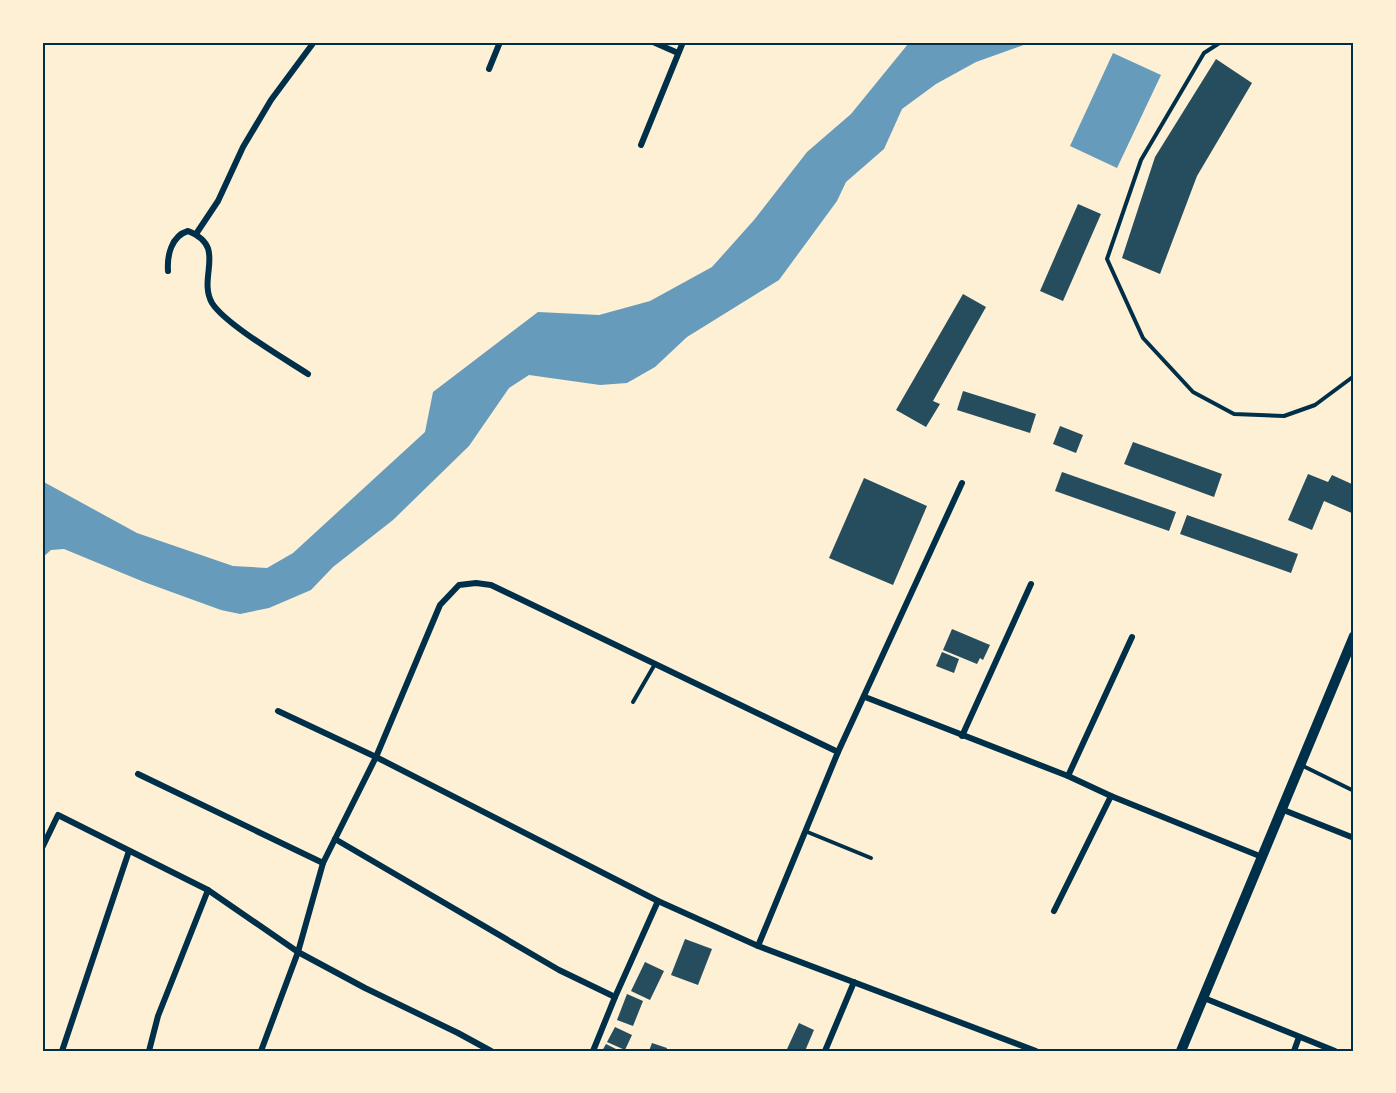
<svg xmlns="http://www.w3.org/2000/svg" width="1396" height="1093" font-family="Arial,sans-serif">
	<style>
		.water { fill: #669bbc }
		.building { fill: #264d5e }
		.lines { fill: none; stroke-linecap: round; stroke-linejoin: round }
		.service { stroke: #003049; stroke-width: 4 }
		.minor { stroke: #003049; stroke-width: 6 }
		.primary { stroke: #003049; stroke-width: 10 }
		.neatline { fill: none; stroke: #003049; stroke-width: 2 }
	</style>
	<rect width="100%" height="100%" fill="#fdf0d5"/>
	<!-- water -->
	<g class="water">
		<path d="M912,42h120l-56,20 -40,22 -34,25 -18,40 -38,33 -9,19 -58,79 -92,57 -32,30 -28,16 -27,2 -71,-10 -20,13 -40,58 -76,74 -60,47 -22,23 -42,18 -29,6 -19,-4 -77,-28 -80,-33 -13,1 -9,8v-77l95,52 96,33 34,2 26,-15 132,-121 8,-40 105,-80 61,3 51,-14 62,-34 42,-47 53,-68 44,-38 57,-70z"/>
		<path d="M1113,53l48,22 -44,93 -47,-22z"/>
	</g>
	<!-- building -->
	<g class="building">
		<path d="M1216,59l36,24 -55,93 -37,98 -38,-16 33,-101z"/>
		<path d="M1078,204l23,10 -38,87 -23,-10z"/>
		<path d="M963,294l23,13 -53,94 7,3 -14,23 -30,-17z"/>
		<path d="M963,391l73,23 -6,19 -73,-23z"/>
		<path d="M1060,426l23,9 -7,18 -23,-9z"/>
		<path d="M1133,442l89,32 -8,23 -90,-33z"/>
		<path d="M1062,472l114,40 -7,19 -114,-40z"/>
		<path d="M1308,474l20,8 4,-7 22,10v29l-30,-13 -12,29 -24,-10z"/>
		<path d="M864,478l63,28 -34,79 -64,-27z"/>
		<path d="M1187,515l111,39 -7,19 -111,-39z"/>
		<path d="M952,629l38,16 -7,15 -3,-2 -3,6 -34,-14z"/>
		<path d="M942,652l17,7 -5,14 -18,-7z"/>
		<path d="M685,939l27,10 -14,36 -27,-10z"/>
		<path d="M645,962l19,9 -14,29 -19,-9z"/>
		<path d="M627,994l16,7 -10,25 -16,-6z"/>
		<path d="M799,1023l15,7 -9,21h-14l-4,-2z"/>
		<path d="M615,1027l17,8 -7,15 -18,-8z"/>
		<path d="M652,1043l15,5 -1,3h-17z"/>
		<path d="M606,1044l14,7h-18z"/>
	</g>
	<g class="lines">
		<!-- service -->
		<g class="service">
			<path d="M1221,42l-17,11 -63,107 -34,99 36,79 50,54 41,22 50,2 31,-11 39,-29"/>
			<path d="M633,702l22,-38"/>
			<path d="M1301,765l53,26"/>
			<path d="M805,831l66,27"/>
		</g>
		<!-- minor -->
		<g class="minor">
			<path d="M653,42l25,11"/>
			<path d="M489,69l11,-27"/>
			<path d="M641,145l42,-103"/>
			<path d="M196,234l22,-33 25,-54 28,-47 43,-58"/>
			<path d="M168,271c-1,-15 3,-35 20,-40 40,16 9,45 24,72 13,21 73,56 96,71"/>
			<path d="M865,697l203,79 43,20 151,61"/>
			<path d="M278,711l98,46 282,144 100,45 278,105"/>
			<path d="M962,736l69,-152"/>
			<path d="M138,774l185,89"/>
			<path d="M1068,776l64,-139"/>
			<path d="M1281,809l73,29"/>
			<path d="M335,839l224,131 56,27"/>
			<path d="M42,848l16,-33 150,75 90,62 67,36 93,45 33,18"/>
			<path d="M1054,911l57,-115"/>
			<path d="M758,946l80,-194 124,-269"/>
			<path d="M1204,998l131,53"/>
			<path d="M62,1051l67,-200"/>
			<path d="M149,1051l9,-35 50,-126"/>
			<path d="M261,1051l37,-99 25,-89 53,-106 64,-152 19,-20 17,-2 15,2 347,167"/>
			<path d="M593,1051l22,-54 43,-96"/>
			<path d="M825,1051l29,-69"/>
			<path d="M1294,1051l5,-14"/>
		</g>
		<!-- primary -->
		<path class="primary" d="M1181,1051l173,-415"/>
	</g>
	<!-- border -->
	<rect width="1396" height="1093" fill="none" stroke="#fdf0d5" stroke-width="87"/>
	<rect x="44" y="44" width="1308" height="1006" class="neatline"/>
</svg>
